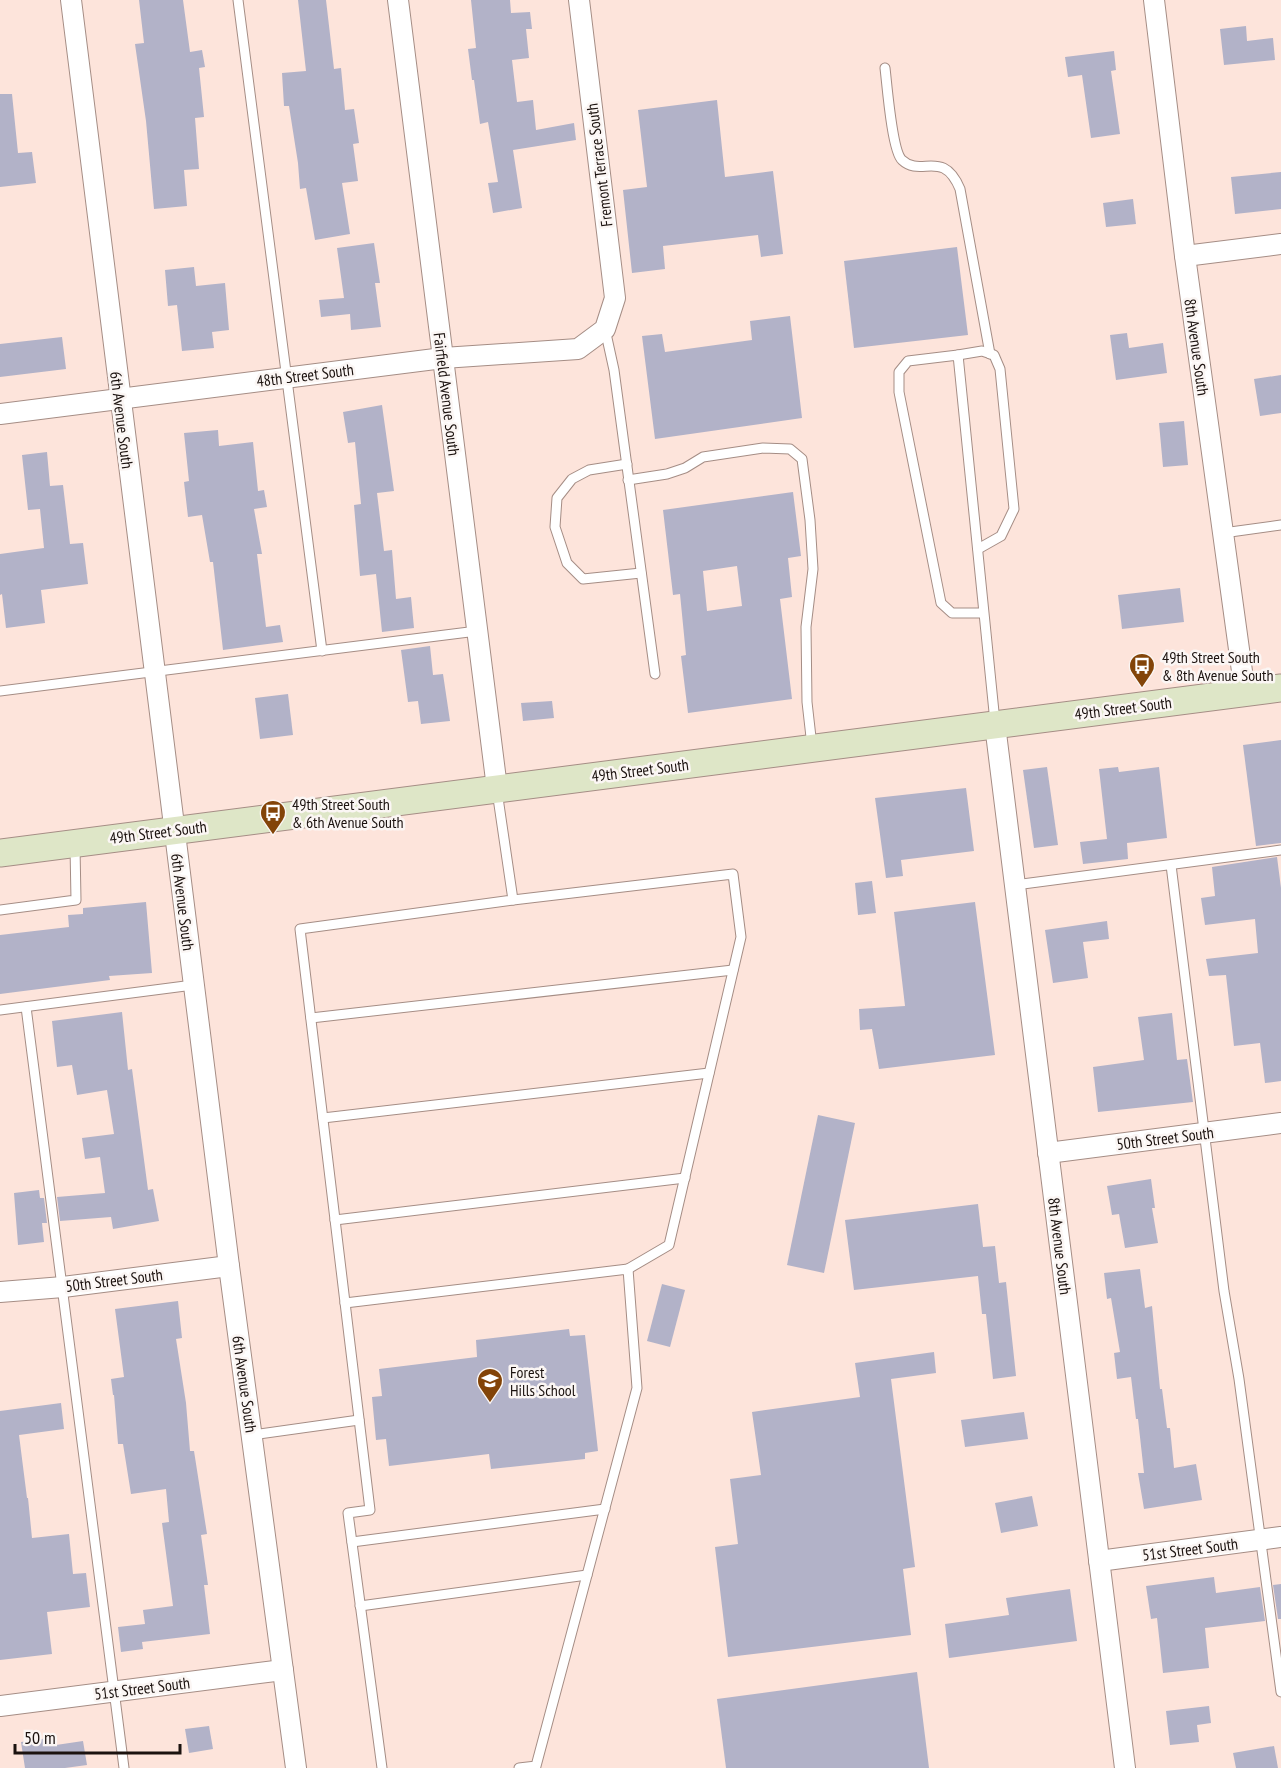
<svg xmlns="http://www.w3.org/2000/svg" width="1281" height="1768" font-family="'PT Sans Narrow',sans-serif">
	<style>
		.building { fill: #b2b2c8; fill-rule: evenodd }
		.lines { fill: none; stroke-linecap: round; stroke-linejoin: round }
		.service-casing { stroke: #a58d85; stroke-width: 11 }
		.minor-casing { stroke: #a58d85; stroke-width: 22 }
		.secondary-casing { stroke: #a58d85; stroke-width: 29 }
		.service { stroke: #fff; stroke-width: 9 }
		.minor { stroke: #fff; stroke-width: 20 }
		.secondary { stroke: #dee6c7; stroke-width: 27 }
		.labels { text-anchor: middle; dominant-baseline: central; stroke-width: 5; stroke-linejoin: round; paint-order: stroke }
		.street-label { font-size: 16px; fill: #1b120f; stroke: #fbf6f4 }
		.poi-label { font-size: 16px; fill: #1b120f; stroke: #fbf6f4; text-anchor: start }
	</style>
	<rect width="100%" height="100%" fill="#fde4db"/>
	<!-- building -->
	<g class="building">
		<path d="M139,0h44l7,52 12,-2 3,17 -6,1 5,49 -9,1 4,51 -15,1 3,36 -33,3 -8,-88 -11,-77 9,-1z"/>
		<path d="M298,0h28l8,69 7,-1 4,42 9,-1 5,34 -6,1 5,37 -16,2 8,51 -35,6 -9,-52 -6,1 -2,-26 -9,-57h-5l-2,-33 24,-2z"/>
		<path d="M471,0h39l1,13 19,-1 2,17h-6l3,29 -17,2 5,42 16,-2 3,30 38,-7 2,17 -63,10 9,58 -29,5 -5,-30 10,-1 -10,-60 -8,2 -6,-44h-2l-4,-31 8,-1z"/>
		<path d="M1246,26l1,15 26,-3 2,22 -51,5 -4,-36z"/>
		<path d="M1114,51l2,19 -5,1 9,63 -29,4 -9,-63 -14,2 -3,-20z"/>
		<path d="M0,94h12l6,59 14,-1 4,31 -36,4z"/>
		<path d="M717,100l8,77 48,-6 10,83 -22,3 -3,-22 -95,11 2,23 -33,4 -9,-83 24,-3 -9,-77z"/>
		<path d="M1281,172v37l-46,5 -4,-37z"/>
		<path d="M1133,199l3,25 -30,3 -3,-24z"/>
		<path d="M374,243l6,40h-5l6,44 -30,3 -1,-16 -29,3 -2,-17 25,-2 -7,-50z"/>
		<path d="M957,247l11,88 -114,13 -10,-87z"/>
		<path d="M194,267l2,19 29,-3 4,47 -17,2 2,16 -32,3 -5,-46 -9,1 -3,-36z"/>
		<path d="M790,316l12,102 -147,21 -13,-103 20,-2 3,18 87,-12 -2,-19z"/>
		<path d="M1127,333l2,15 34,-5 4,30 -51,7 -6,-45z"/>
		<path d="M62,337l4,32 -66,8v-33z"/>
		<path d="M1281,375v38l-21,3 -6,-37z"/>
		<path d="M382,405l12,86 -17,2 7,58 8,-1 4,49 15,-2 3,31 -32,4 -6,-58 -16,2 -6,-71 7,-1 -6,-62 -7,1 -5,-31z"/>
		<path d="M1184,421l4,44 -25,2 -4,-44z"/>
		<path d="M218,430l1,16 34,-4 5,49 6,-1 3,17 -13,2 8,45h-5l9,73 14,-2 3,17 -60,8 -10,-88h-3l-8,-47 -14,2 -4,-35 5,-1 -5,-48z"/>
		<path d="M47,452l3,34 13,-1 7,59 13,-1 5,41 -47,6 4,33 -39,5 -4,-34 -2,1v-41l44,-6 -4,-39 -12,1 -6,-55z"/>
		<path d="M793,492l8,64 -13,2 4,39 -12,2 12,100 -104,14 -7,-57 5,-1 -6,-61 -7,1 -10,-85zM737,566l5,40 -35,5 -4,-40z"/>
		<path d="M1180,588l4,34 -62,7 -4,-34z"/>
		<path d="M430,646l3,29 10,-1 7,47 -29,3 -3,-23 -10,1 -7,-52z"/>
		<path d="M288,694l5,41 -33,4 -5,-41z"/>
		<path d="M552,701l2,17 -31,3 -2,-18z"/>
		<path d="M1281,740v103l-25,3 -13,-101z"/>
		<path d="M1047,767l11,78 -24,3 -11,-78z"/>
		<path d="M1118,767l1,5 40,-5 8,71 -40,5 1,16 -45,5 -3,-22 27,-3 -8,-70z"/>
		<path d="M966,788l8,63 -73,9 2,16 -17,2 -11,-80z"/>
		<path d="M1277,857l4,31v193l-16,2 -5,-40 -26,3 -8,-71 -17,1 -3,-17 52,-6 -3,-34 -50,6 -4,-27 14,-2 -3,-29z"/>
		<path d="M872,881l4,32 -18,2 -3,-32z"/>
		<path d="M146,902l6,71 -43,3 1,4 -110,14v-59l69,-8 -1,-12 15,-1v-6z"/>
		<path d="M975,902l20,153 -116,14 -7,-40 -12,1 -1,-21 46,-3 -11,-94z"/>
		<path d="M1107,921l2,18 -26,3 5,36 -35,5 -8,-53z"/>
		<path d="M122,1012l6,58 4,-1 16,121 5,-1 6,32 -46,8 -2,-12 -51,4 -3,-24 48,-4 -5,-36 -15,2 -3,-21 32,-4 -7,-44 -30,5 -5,-30 -15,2 -5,-46z"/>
		<path d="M1172,1013l5,47 10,-1 6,43 -95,10 -5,-45 51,-7 -6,-43z"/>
		<path d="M818,1115l37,8 -31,150 -37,-8z"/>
		<path d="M1151,1179l4,29h-3l6,35 -33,5 -6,-34 -7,1 -5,-29z"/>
		<path d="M39,1190l1,8h4l3,25h-5l2,19 -26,3 -4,-52z"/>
		<path d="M978,1204l5,43 12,-1 4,37 7,-1 10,94 -23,3 -7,-65h-4l-4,-38 -124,14 -9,-70z"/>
		<path d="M1140,1269l5,39 7,-2 8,83h2l5,39h3l4,40 22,-4 6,36 -58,9 -6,-36h6l-6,-54h-2l-5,-42 -14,2 -3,-26 6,-1 -9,-54 -4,1 -3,-26z"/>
		<path d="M662,1284l23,6 -15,57 -23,-6z"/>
		<path d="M178,1301l4,37 -6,1 10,64 4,48h4l13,83 -6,1 7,50h-4l6,49 -68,8 1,7 -22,3 -3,-25 27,-3 -2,-14 30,-4 -11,-83 7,-1 -3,-33 -35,5 -8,-50h-5l-4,-49h-1l-2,-16 13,-2 -9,-68z"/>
		<path d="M569,1329l1,7 15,-1 13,116 -13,2v6l-94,10 -2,-15 -100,12 -3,-27 -10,1 -4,-43 10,-1 -3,-27 98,-12 -1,-17z"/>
		<path d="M934,1352l2,21 -45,6 24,188 -12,2 8,66 -183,22 -13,-110 23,-3 -8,-65 31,-4 -9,-63 108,-15 -5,-34z"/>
		<path d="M61,1403l3,26 -45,6 8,63h1l4,40 37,-4 4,40 13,-1 4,34 -43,5 5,42 -52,6v-249z"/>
		<path d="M1024,1412l4,27 -63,8 -4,-27z"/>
		<path d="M1032,1496l6,30 -37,7 -6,-30z"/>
		<path d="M1214,1577l2,16 44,-6 5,34 -60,7 4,40 -46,5 -6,-55 -6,1 -5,-33z"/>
		<path d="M1281,1584v35h-3l-5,-34z"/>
		<path d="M1070,1589l7,52 -128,17 -4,-34 64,-9 -3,-17z"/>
		<path d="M917,1672l12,96h-203l-9,-69z"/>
		<path d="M1209,1706l2,17 -14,2 2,17 -29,3 -4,-34z"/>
		<path d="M209,1726l4,23 -24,4 -4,-24z"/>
		<path d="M55,1737l1,8 27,-4 4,24 -22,3h-40l-4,-26z"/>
		<path d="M1274,1746l4,22h-42l-3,-15z"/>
	</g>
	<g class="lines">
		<defs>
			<g id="service">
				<path d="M238,0l84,651"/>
				<path d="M885,68c2,16 7,83 17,92 19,18 41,-12 58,29l30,165"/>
				<path d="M605,329l9,41 41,304"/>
				<path d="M958,355l24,-4 12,4 6,14 14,140 -13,27 -23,13"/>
				<path d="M627,464l-38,6 -17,9 -15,19 -2,29 12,36 16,16 58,-6"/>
				<path d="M628,480l39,-6 18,-6 18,-11 60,-9 27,1 12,10 8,61 3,49 -7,58 1,75 5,44"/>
				<path d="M1223,533l58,-8"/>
				<path d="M984,613h-32l-11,-10 -42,-211v-20l9,-11 50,-6 26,258 11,109"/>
				<path d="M0,691l477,-60"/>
				<path d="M1171,865l53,426 15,88 42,313"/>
				<path d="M1015,885l266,-35"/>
				<path d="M513,900l220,-26 8,63 -72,308 -41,24"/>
				<path d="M0,910l76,-10 -1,-53"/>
				<path d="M26,1007l98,761"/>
				<path d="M0,1010l193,-25"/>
				<path d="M311,1018l422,-48"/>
				<path d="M323,1118l386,-45"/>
				<path d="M335,1220l350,-42"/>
				<path d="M345,1303l283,-34 9,119 -101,378 -17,2"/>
				<path d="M252,1435l107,-15"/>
				<path d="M352,1542l253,-33"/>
				<path d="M360,1606l227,-31"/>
				<path d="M382,1768l-34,-255 22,-3 -70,-581 213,-29 -16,-109"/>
			</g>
			<g id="minor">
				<path d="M71,0l158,1266 67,502"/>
				<path d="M398,0l99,788"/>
				<path d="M1154,0l31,256 60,437"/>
				<path d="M1185,256l96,-12"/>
				<path d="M0,414l443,-56 135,-9 27,-20 10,-31 -36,-298"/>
				<path d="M995,725l130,1043"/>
				<path d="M1048,1153l233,-30"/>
				<path d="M0,1292l63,-5 166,-21"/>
				<path d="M1099,1561l182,-24"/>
				<path d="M0,1706l283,-36"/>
			</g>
			<path id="secondary" d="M0,853l1281,-165"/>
		</defs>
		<!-- service casing -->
		<use href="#service" class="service-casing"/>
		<!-- minor casing -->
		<use href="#minor" class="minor-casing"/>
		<!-- secondary casing -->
		<use href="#secondary" class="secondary-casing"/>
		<!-- service -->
		<use href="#service" class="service"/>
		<!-- minor -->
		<use href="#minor" class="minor"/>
		<!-- secondary -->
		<use href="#secondary" class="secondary"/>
	</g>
	<!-- icons -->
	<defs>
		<symbol id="bus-pin" viewBox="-11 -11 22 30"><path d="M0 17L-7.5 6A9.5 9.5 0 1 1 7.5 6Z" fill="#834408" stroke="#fbf6f4"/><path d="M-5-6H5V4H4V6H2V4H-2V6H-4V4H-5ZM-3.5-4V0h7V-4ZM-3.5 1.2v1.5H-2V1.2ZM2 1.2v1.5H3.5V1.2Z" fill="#fff"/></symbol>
		<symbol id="school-pin" viewBox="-11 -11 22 30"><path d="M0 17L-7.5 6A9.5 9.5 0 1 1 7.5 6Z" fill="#834408" stroke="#fbf6f4"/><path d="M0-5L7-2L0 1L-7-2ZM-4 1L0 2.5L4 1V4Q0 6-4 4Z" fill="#fff"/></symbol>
	</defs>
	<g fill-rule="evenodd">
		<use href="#bus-pin" x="1127" y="651" width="30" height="40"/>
		<use href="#bus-pin" x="258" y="798" width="30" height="40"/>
		<use href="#school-pin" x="475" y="1366" width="30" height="40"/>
	</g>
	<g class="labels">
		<!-- street labels -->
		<g class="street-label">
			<text transform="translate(599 165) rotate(-97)">Fremont Terrace South</text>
			<text transform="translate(1197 347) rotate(82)">8th Avenue South</text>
			<text transform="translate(305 375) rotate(-7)">48th Street South</text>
			<text transform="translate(447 394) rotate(83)">Fairfield Avenue South</text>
			<text transform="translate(122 420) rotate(83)">6th Avenue South</text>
			<text transform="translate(1123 708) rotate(-7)">49th Street South</text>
			<text transform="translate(640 770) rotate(-7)">49th Street South</text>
			<text transform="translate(158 832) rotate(-7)">49th Street South</text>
			<text transform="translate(183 902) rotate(83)">6th Avenue South</text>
			<text transform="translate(1165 1138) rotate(-7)">50th Street South</text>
			<text transform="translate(1060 1246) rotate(83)">8th Avenue South</text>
			<text transform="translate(114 1280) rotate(-7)">50th Street South</text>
			<text transform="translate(245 1384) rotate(82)">6th Avenue South</text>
			<text transform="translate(1190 1549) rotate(-7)">51st Street South</text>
			<text transform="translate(142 1688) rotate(-7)">51st Street South</text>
		</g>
		<!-- poi labels -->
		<g class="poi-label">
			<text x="1162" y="657">49th Street South<tspan x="1162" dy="18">&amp; 8th Avenue South</tspan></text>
			<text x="292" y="804">49th Street South<tspan x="292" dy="18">&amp; 6th Avenue South</tspan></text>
			<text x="510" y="1372">Forest<tspan x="510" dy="18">Hills School</tspan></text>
		</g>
	</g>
	<!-- scale -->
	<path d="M15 1744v9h165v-9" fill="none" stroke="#1b120f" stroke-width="3"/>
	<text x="24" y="1744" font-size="18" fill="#1b120f" stroke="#fbf6f4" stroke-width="4.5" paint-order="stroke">50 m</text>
</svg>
